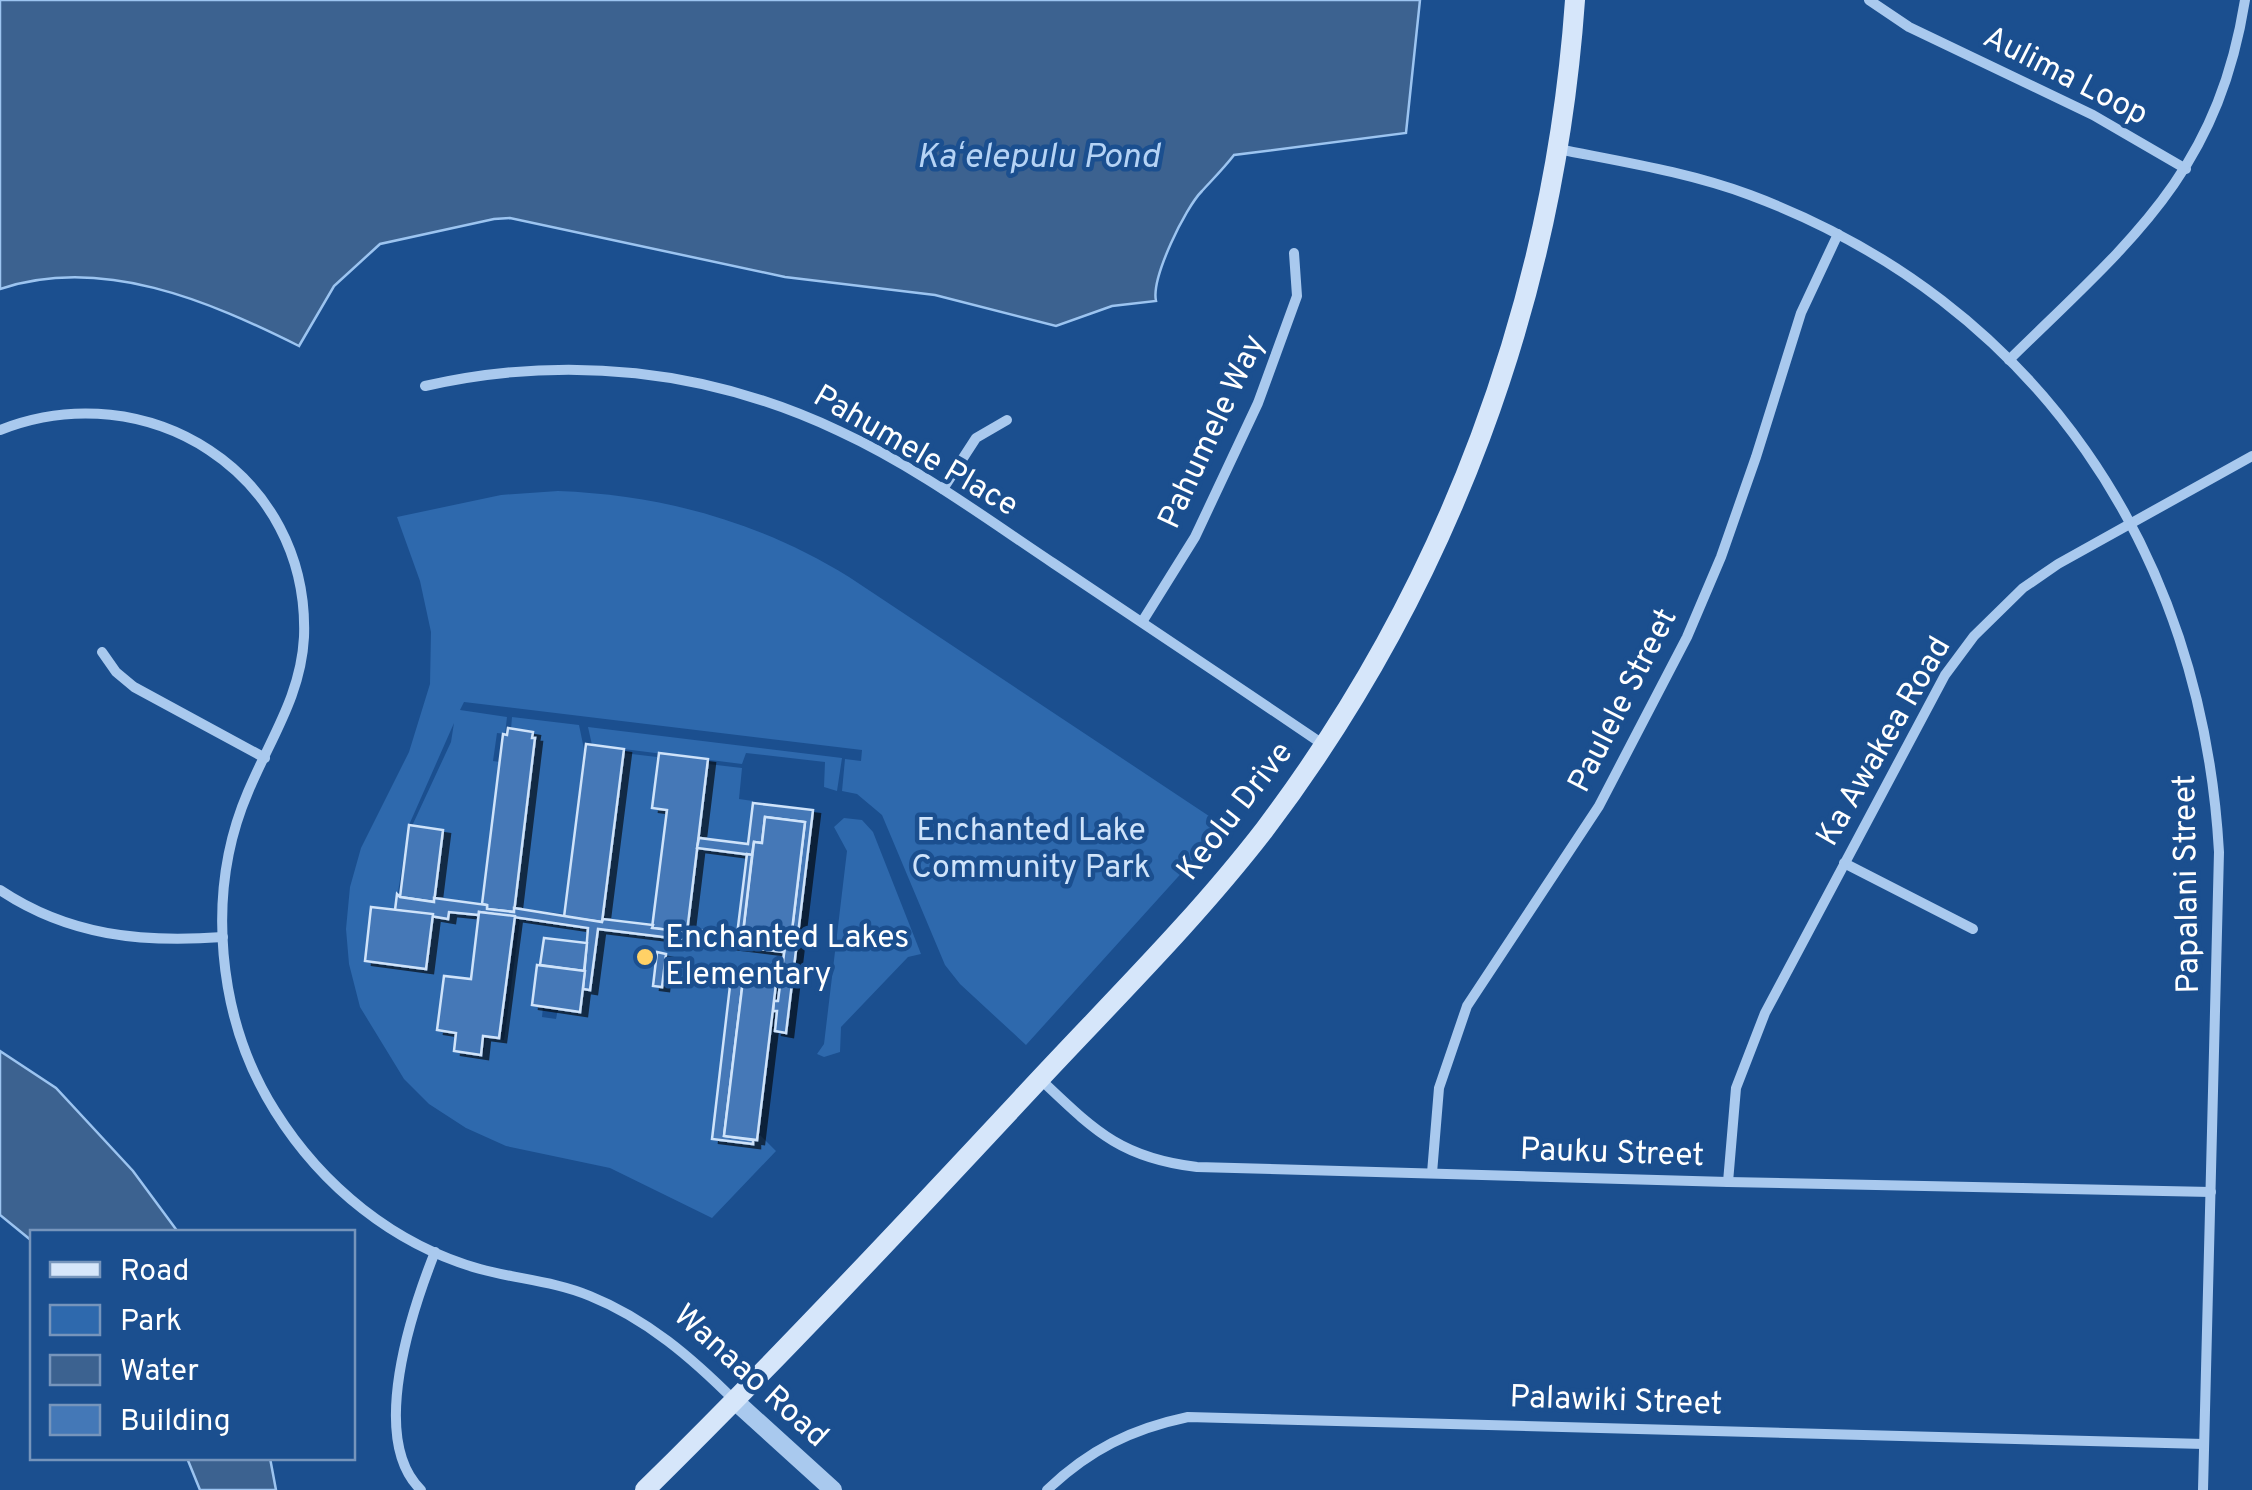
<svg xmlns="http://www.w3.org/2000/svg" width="2252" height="1490" font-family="Overpass,sans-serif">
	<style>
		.green { fill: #2e69ad }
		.water { fill: #3c6290; stroke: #9cc4f0; stroke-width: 2.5 }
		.building { fill: #4478b7; stroke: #cfe3fa; stroke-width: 2.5; filter: url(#shadow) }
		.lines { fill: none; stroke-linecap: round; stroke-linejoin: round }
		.minor { stroke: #a9c9ee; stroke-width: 10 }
		.tertiary { stroke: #a9c9ee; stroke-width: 18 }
		.secondary { stroke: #d6e6fa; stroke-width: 20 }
		.poi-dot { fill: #ffd166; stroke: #1b4f8f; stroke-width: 4 }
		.labels { text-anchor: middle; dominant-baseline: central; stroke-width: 9; stroke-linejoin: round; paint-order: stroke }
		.street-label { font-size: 32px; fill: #fff; stroke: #1b4f8f }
		.park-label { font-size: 32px; fill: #cfe3fa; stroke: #1b4f8f }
		.poi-label { font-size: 32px; fill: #fff; stroke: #1b4f8f; text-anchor: start }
		.water-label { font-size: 35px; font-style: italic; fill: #b5d3f5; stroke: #1b4f8f }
	</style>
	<defs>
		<filter id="shadow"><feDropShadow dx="7" dy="4" stdDeviation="0" flood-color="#0009"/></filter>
	</defs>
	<rect width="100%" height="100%" fill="#1b4f8f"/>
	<!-- green -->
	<g class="green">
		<path d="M558,491c105,4 202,31 291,86l375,249 -198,219 -66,-61 -15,-19 -63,-150 -25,-21 -15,-3 3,-32 16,2 1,-11 -398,-48 -4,8 47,7 -2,17 -8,-1 -4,28 7,1 -18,142 -48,-6 -22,-72 39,-84 3,-19 -45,102 -14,85 -24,-3 -6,54 60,8 7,-52 16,2 1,-7 30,3 -8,64 -27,-3 -6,53 18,4 -2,18 29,5 3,-18 18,2 16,-120 68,8 -2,15 -42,-5 -12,67 11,2 -1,10 14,2 2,-10 22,2 3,-22h7l8,-60 186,23 -3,23 -49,-6 -20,170 40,5 8,-9 16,16 -64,67 -102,-50 -104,-22 -40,-18 -37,-24 -25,-25 -44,-72 -11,-43 -3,-35 4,-42 11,-39 48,-96 21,-68 1,-52 -11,-51 -23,-64 104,-22z"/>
		<path d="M512,717l67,8 5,24 -19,165 -51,-6 21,-169 -2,-7 -22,-3z"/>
		<path d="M588,727l254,31 -5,33 -13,-4 1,-25 -79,-9 -4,11 -150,-19z"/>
		<path d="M623,753l34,4 -5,50 15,3 -14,115 -50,-6z"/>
		<path d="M708,764l34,4 -3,31 14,2 -5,43 -49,-6z"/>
		<path d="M844,818l18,2 11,12 48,122 -13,3 -67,70 -1,25 -16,5 -7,-3 7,-10 23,-193 -13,-24z"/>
		<path d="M697,848l50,6 -10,81 -50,-6z"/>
	</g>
	<!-- water -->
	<g class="water">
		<path d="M0,0h1420l-14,133 -172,22c-10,13 -22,25 -32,36 -17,17 -51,87 -46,110l-44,5 -56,20 -121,-31 -150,-18 -275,-59 -16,1 -114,25 -46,42 -35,60c-90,-45 -197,-91 -299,-57z"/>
		<path d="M0,1051l56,37 77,83 45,61h-146v9l-32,-26z"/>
		<path d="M187,1458h83l6,32h-76z"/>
	</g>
	<!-- building -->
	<g class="building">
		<path d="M508,728l25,4 -1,6h3l-21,174 -27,-3v-4l-5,-1 21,-170 4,1z"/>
		<path d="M586,744l38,5 -22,173 -38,-5z"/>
		<path d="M659,753l49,6 -21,173 -35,-4 15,-118 -15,-2z"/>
		<path d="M753,803l60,7 -27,223 -11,-2 2,-20h-4l1,-10h4l7,-55 5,1 15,-125 -40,-5 -3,26 -8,-1 -2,13 -55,-7 2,-10 49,6z"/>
		<path d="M765,817l40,5 -15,125 -48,-6 12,-99 8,1z"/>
		<path d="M409,825l34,5 -9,72 -34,-5z"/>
		<path d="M747,854l5,1 -10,86 43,5 -1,6 -186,-23 -8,61 -7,-1 5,-61 -109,-16v3l-30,-3 -1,7 -53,-9 2,-16 3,3 34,5v-4l53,7v4l27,3v-4l88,14 1,-3 50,6 -1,3 35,4v-3l50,6z"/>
		<path d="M371,907l62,7 -7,55 -61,-8z"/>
		<path d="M479,912l36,4 -16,122 -16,-2 -2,19 -27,-4 2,-18 -19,-3 7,-54 27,3z"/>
		<path d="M544,938l43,5 -3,28 -44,-6z"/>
		<path d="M657,952l9,2 -4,33 -9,-1z"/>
		<path d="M537,965l48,6 -5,41 -48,-7z"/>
		<path d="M732,969l49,6v6l-8,-1 -1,3 -29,-3 -19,156 29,4v4l-41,-5z"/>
		<path d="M743,980l33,4 -19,156 -33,-4z"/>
	</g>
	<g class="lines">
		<!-- minor -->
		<g class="minor">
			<path d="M1869,0l40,27 184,88 93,54"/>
			<path d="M1558,149c65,13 130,23 192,46 287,107 452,356 469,657l-16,638"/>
			<path d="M2009,360c119,-117 208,-185 236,-360"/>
			<path d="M425,386c141,-32 283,-17 414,45 76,35 145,86 214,132 90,60 181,121 271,182"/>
			<path d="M0,430c147,-58 310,43 304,207 -3,59 -34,102 -56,155 -43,100 -31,227 27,319 47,75 119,134 205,158 36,10 74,12 110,27 57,23 102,62 145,105"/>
			<path d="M943,489l33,-51 31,-18"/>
			<path d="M1142,622l53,-85 63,-134 39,-107 -3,-43"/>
			<path d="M102,652l14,20 18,15 131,71"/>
			<path d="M1844,863l129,66"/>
			<path d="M0,890c69,46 142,53 223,47"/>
			<path d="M1040,1079c54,51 80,79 157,88l531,15 483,10"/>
			<path d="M1432,1173l7,-85 28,-82 132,-200 88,-169 34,-80 35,-100 45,-144 37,-79"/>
			<path d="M1728,1182l8,-94 29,-75 180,-338 29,-39 49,-48 35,-24 194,-108"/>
			<path d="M421,1490c-53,-51 -9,-180 14,-238"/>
			<path d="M1047,1490c42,-40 84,-61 141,-73l1016,27"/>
		</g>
		<!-- tertiary -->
		<path class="tertiary" d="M735,1401l98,89"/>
		<!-- secondary -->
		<path class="secondary" d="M645,1490c129,-127 253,-259 377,-392 82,-89 169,-173 243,-269 182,-241 289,-528 310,-829"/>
	</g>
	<!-- markers -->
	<circle class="poi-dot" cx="645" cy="957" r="10"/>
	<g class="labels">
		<!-- street labels -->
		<g class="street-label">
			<text transform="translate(2065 77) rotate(27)">Aulima Loop</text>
			<text transform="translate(1213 432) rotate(-65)">Pahumele Way</text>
			<text transform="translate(915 452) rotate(30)">Pahumele Place</text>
			<text transform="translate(1624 701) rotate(-63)">Paulele Street</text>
			<text transform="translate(1885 742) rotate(-60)">Ka Awakea Road</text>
			<text transform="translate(1236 812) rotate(-52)">Keolu Drive</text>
			<text transform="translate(2188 884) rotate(-91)">Papalani Street</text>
			<text transform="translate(1612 1154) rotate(2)">Pauku Street</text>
			<text transform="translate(750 1377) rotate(42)">Wanaao Road</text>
			<text transform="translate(1616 1402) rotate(2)">Palawiki Street</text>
		</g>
		<!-- park labels -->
		<g class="park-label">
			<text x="1031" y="832">Enchanted Lake<tspan x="1031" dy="37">Community Park</tspan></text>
		</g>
		<!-- poi labels -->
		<g class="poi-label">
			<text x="665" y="939">Enchanted Lakes<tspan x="665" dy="37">Elementary</tspan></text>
		</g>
		<!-- water labels -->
		<g class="water-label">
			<text x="1038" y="158">Kaʻelepulu Pond</text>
		</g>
	</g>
	<!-- legend -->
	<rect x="30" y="1230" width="325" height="230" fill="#1b4f8f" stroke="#7695bc" stroke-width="2.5"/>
	<rect x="50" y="1262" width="50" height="15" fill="#d6e6fa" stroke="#7695bc" stroke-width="2.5"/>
	<text x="120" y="1280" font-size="30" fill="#ffffff">Road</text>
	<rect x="50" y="1305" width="50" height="30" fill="#2e69ad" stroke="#7695bc" stroke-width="2.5"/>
	<text x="120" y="1330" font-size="30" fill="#ffffff">Park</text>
	<rect x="50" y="1355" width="50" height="30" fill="#3c6290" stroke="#7695bc" stroke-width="2.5"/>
	<text x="120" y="1380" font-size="30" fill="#ffffff">Water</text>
	<rect x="50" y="1405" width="50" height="30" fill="#4478b7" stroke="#7695bc" stroke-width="2.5"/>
	<text x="120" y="1430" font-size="30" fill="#ffffff">Building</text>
</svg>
